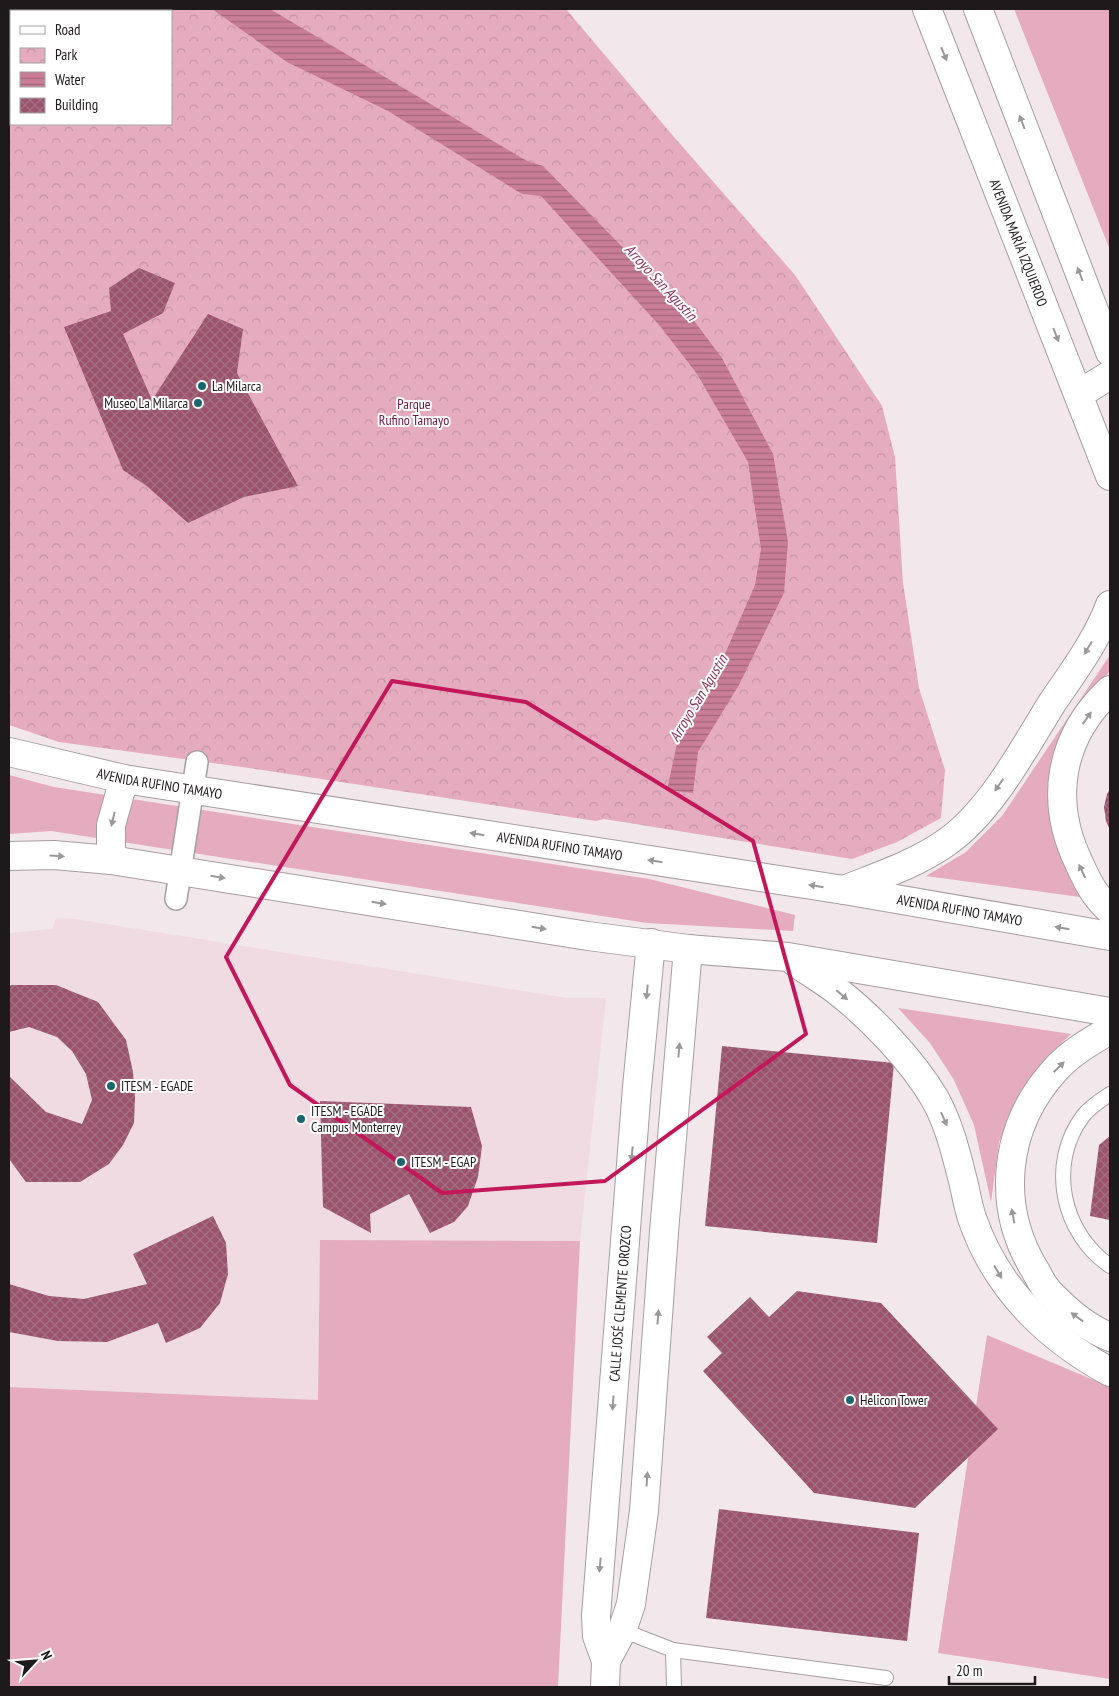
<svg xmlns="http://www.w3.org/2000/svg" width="1119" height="1696" font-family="'PT Sans Narrow',sans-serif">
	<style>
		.built { fill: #efdbe1 }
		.green { fill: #e5acbf }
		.park { fill: url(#park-crowns); fill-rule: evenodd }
		.water { fill: url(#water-rules) }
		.building { fill: url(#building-cross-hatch) }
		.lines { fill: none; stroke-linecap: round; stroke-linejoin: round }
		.service-casing { stroke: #a89da0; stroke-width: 16 }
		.pedestrian-casing { stroke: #a89da0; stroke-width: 24 }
		.minor-casing { stroke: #a89da0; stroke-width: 30 }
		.tertiary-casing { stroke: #a89da0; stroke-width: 30 }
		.service { stroke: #fff; stroke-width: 14 }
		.pedestrian { stroke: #fff; stroke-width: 21 }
		.minor { stroke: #fff; stroke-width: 28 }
		.tertiary { stroke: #fff; stroke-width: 28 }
		.oneway { fill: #9a9898 }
		.marked { fill: none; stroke: #c2185b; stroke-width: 4; stroke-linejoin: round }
		.poi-dot { fill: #19666e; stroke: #fff; stroke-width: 2 }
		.labels { text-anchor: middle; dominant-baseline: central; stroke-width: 4; stroke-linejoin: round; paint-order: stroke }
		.street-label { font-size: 14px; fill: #1e1a1b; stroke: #fff }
		.poi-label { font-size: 14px; fill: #1e1a1b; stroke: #fff; text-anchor: start }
		.park-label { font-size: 14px; fill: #70153f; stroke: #fff }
		.water-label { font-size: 15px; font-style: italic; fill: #8a2f56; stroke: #fff }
	</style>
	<defs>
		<pattern id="park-crowns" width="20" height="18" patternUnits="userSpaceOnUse" patternTransform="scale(1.25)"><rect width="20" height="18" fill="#e5acbf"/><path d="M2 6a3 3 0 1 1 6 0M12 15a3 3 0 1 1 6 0" fill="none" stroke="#c493a4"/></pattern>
		<pattern id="water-rules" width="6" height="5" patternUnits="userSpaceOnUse" patternTransform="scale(1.25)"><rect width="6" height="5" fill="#c97d97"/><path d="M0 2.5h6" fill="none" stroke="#a3667a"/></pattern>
		<pattern id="building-cross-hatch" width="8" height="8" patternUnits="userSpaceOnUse" patternTransform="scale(1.25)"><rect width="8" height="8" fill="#9a526d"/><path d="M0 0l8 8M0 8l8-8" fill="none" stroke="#a47184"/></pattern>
	</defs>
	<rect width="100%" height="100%" fill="#f2e7ea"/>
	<!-- built -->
	<path class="built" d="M56,918l19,1 492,79h39l-26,243 -260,-1 -2,160 -309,-13v-454l43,-4z"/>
	<!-- green -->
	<g class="green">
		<path d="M1014,9h96v241z"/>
		<path d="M1110,655v15l-42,66 -9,35 35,128 -168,-23 40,-24 36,-36z"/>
		<path d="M9,775l45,12 595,92 146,36 -2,16 -146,-8 -596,-92 -42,3z"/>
		<path d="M898,1008l173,26 -28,27 -25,35 -19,46 -8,60 -17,-77 -20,-45 -24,-37z"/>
		<path d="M320,1240l260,1 -22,446h-549v-300l309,13z"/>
		<path d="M987,1335l123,52v292l-172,-26z"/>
	</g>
	<!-- park -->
	<path class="park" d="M9,9h557l108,128 121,138 87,131 13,51 8,126 16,105 26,82 -4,48 -44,24 -45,17 -248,-40 -8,2 -347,-53 -190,-26 -50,-17zM11,11h160v113h-160z"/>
	<!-- water -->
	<path class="water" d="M212,9h58l257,152 16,5 149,152 30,40 51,96 15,88 -4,51 -45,92 -41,67 -5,41 -26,-3 12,-56 32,-48 44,-101 6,-36 -13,-87 -51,-88 -37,-48 -119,-130 -19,-2 -134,-83 -101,-49z"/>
	<!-- building -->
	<g class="building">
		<path d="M139,268l36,15 -12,30 -40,21 29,66 56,-86 35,15 -6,44 61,113 -54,11 -56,26 -40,-36 -25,-17 -59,-143 47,-16 -2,-23z"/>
		<path d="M1110,789v41l-4,-9 -2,-14 3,-13z"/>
		<path d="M12,985h44l42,17 28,38 7,32 2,25 -1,26 -11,22 -14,19 -29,18h-54l-17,-23v-83l37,36 36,12 10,-24 -6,-26 -14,-23 -15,-14 -28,-10 -20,5v-46z"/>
		<path d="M722,1046l172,17 -17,180 -172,-17z"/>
		<path d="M320,1101l151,6 11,39 -4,31 -10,29 -14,16 -24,11 -21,-39 -39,20 1,19 -48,-26z"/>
		<path d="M1110,1136v84l-20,-4 9,-71z"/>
		<path d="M213,1216l13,27 2,31 -8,29 -20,25 -34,15 -8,-20 -51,19 -49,-1 -49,-9v-48l40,12 35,3 63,-15 -14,-30z"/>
		<path d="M797,1291l84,12 117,126 -83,79 -101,-15 -111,-122 19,-18 -15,-16 43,-40 19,20z"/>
		<path d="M719,1509l200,24 -12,108 -201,-23z"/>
	</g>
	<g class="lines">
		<defs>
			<g id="service">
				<path d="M1110,1094c-9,6 -20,13 -27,22 -36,48 -21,117 27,150"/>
				<path d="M619,1629l54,21 213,28"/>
				<path d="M673,1650l1,37"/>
			</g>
			<path id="pedestrian" d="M176,899l21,-137"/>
			<g id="minor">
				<path d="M606,1661l16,-30 9,-27 13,-93 20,-279 24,-283"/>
				<path id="s1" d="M605,1687l1,-26 -9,-25 -1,-20 41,-529 14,-144"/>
			</g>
			<g id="tertiary">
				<path id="s2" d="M927,9l183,467"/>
				<path d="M978,9l132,343"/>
				<path d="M1079,394l31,-19"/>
				<path d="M1110,690c-51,48 -61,111 -31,173 8,18 16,34 31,47"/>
				<path id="s3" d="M9,752l115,27 720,111 266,46"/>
				<path d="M9,856l45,-1 57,5 477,76 100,13 100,8 322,55"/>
				<path d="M111,860v-35l13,-46"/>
				<path d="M844,890c35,-14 72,-26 103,-48 44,-31 77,-94 105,-139 21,-31 45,-63 58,-98"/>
				<path d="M795,962c14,10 28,18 41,28 35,27 77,71 99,109 14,25 21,54 28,82 3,12 5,25 9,37 24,70 74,119 138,154"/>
				<path d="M1110,1030c-19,11 -40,23 -55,40 -51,56 -60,135 -20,200 4,7 8,16 14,22 17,18 38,36 61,45"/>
			</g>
		</defs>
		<!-- service casing -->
		<use href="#service" class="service-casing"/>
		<!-- pedestrian casing -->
		<use href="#pedestrian" class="pedestrian-casing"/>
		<!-- minor casing -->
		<use href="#minor" class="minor-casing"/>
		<!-- tertiary casing -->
		<use href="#tertiary" class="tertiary-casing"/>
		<!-- service -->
		<use href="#service" class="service"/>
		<!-- pedestrian -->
		<use href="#pedestrian" class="pedestrian"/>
		<!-- minor -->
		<use href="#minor" class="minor"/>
		<!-- tertiary -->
		<use href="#tertiary" class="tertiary"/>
	</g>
	<!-- one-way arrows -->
	<defs><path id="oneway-solid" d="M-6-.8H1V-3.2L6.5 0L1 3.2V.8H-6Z" transform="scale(1.25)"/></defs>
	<g class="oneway">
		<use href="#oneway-solid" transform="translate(944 54) rotate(68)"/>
		<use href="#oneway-solid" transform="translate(1022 122) rotate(-111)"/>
		<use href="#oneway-solid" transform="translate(1080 274) rotate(-111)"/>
		<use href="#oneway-solid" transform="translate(1056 335) rotate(69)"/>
		<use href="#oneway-solid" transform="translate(1088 648) rotate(121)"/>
		<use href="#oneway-solid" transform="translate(1087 718) rotate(-55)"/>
		<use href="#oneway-solid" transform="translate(999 785) rotate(125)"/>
		<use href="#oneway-solid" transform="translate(113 819) rotate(103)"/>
		<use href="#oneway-solid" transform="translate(477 834) rotate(-171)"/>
		<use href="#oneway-solid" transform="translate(57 856) rotate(4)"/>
		<use href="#oneway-solid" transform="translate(655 861) rotate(-171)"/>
		<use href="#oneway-solid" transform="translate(1082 871) rotate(-115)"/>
		<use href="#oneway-solid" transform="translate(218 877) rotate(9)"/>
		<use href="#oneway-solid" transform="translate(816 886) rotate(-171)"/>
		<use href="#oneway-solid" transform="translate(379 903) rotate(9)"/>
		<use href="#oneway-solid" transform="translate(539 928) rotate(9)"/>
		<use href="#oneway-solid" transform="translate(1062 928) rotate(-170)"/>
		<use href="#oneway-solid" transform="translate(647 992) rotate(96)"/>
		<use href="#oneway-solid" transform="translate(842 995) rotate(40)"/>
		<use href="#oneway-solid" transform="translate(679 1050) rotate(-85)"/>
		<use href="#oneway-solid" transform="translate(1059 1067) rotate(-44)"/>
		<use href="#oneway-solid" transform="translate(944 1119) rotate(66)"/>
		<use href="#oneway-solid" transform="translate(632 1154) rotate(95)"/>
		<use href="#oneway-solid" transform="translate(1013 1216) rotate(-101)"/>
		<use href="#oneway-solid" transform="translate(998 1272) rotate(59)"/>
		<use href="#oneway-solid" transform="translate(658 1317) rotate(-86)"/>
		<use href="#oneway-solid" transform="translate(1077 1317) rotate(-144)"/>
		<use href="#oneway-solid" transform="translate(613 1403) rotate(94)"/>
		<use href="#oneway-solid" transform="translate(647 1479) rotate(-86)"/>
		<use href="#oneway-solid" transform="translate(600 1565) rotate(95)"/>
	</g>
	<!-- marked area -->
	<path class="marked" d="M392,681l134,21 227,139 53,193 -201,147 -163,12 -152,-108 -64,-128z"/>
	<!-- markers -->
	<g class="poi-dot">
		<circle cx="202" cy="386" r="5"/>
		<circle cx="198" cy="403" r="5"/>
		<circle cx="111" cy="1086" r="5"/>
		<circle cx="301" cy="1119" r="5"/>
		<circle cx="401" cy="1162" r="5"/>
		<circle cx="850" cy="1400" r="5"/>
	</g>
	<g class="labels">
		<!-- street labels -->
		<g class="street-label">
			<text stroke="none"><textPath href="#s2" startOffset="251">AVENIDA MARÍA IZQUIERDO</textPath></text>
			<text stroke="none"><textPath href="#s3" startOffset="154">AVENIDA RUFINO TAMAYO</textPath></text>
			<text stroke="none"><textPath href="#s3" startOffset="559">AVENIDA RUFINO TAMAYO</textPath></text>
			<text stroke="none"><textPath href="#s3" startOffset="964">AVENIDA RUFINO TAMAYO</textPath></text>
			<text stroke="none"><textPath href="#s1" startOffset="386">CALLE JOSÉ CLEMENTE OROZCO</textPath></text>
		</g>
		<!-- poi labels -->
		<g class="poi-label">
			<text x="212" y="386">La Milarca</text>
			<text x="188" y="403" text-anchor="end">Museo La Milarca</text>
			<text x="121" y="1086">ITESM - EGADE</text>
			<text x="311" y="1111">ITESM - EGADE<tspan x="311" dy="16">Campus Monterrey</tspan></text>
			<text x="411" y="1162">ITESM - EGAP</text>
			<text x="860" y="1400">Helicon Tower</text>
		</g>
		<!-- park labels -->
		<g class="park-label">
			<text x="414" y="404">Parque<tspan x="414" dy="16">Rufino Tamayo</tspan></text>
		</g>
		<!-- water labels -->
		<g class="water-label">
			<text transform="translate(661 282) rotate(47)">Arroyo San Agustin</text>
			<text transform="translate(698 698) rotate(-59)">Arroyo San Agustin</text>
		</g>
	</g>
	<!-- border -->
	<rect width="1119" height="1696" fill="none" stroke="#1e1a1b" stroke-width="20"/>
	<!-- legend -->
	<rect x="10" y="10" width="162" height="115" fill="#ffffff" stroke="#a5a3a4"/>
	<rect x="20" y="26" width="25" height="8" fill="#ffffff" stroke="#a5a3a4"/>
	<text x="55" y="35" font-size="15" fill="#1e1a1b">Road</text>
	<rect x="20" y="48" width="25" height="15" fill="url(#park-crowns)" stroke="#a5a3a4"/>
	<text x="55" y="60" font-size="15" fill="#1e1a1b">Park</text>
	<rect x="20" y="72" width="25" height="15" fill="url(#water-rules)" stroke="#a5a3a4"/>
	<text x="55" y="85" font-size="15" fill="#1e1a1b">Water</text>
	<rect x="20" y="98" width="25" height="15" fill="url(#building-cross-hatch)" stroke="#a5a3a4"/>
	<text x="55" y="110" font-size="15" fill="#1e1a1b">Building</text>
	<!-- north arrow -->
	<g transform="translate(35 1661) rotate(64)" stroke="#ffffff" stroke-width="4" paint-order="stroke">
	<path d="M0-4L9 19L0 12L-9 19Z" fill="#1e1a1b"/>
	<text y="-8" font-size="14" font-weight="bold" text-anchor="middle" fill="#1e1a1b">N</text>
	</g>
	<!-- scale -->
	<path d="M949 1676v8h86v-8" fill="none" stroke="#1e1a1b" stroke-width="2.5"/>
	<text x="956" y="1676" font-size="15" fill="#1e1a1b" stroke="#ffffff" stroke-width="4" paint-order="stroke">20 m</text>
</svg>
